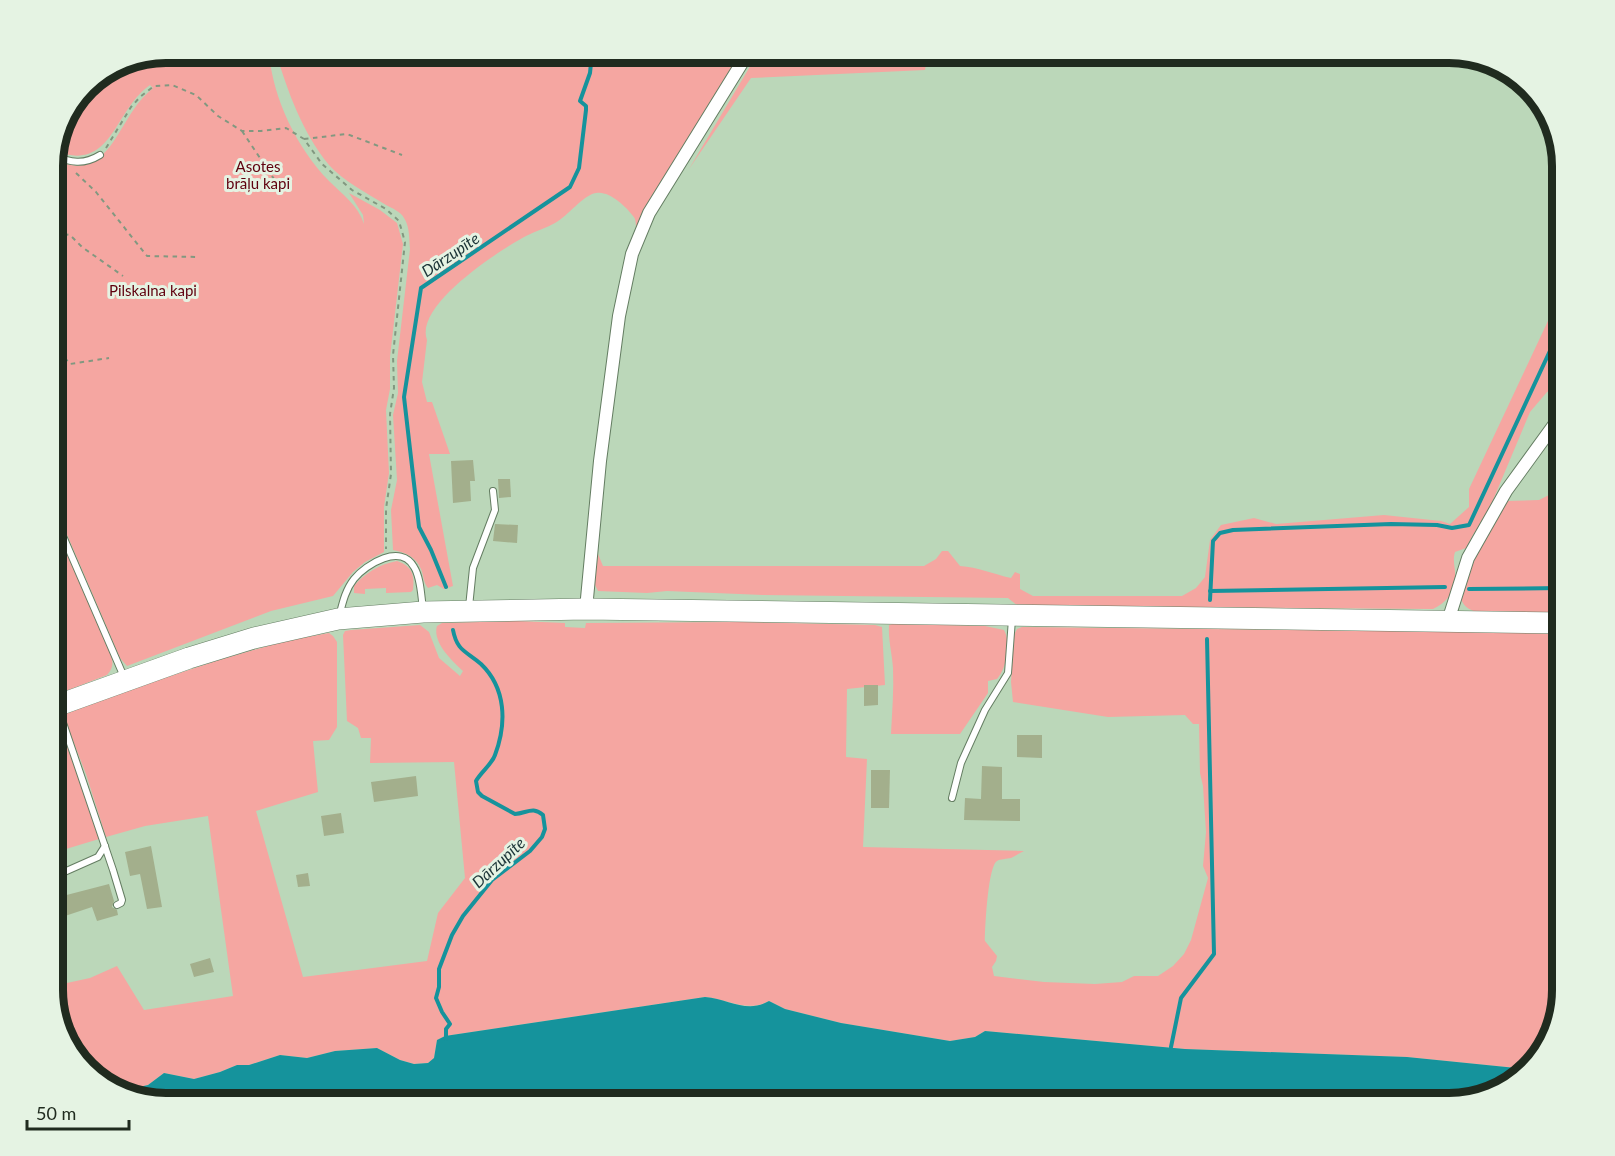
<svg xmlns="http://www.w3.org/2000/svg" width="1615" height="1156" font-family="Lato,sans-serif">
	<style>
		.green { fill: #f5a6a1 }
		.water { fill: #15939c }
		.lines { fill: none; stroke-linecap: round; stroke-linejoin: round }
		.stream { stroke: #15939c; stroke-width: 4 }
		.building { fill: #a3af8c }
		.lane-casing { stroke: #647d62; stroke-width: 8 }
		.street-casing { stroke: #647d62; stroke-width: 14 }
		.highway-casing { stroke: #647d62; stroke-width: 22 }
		.path { stroke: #829880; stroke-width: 2; stroke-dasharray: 4.5 4.5; stroke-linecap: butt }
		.lane { stroke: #fff; stroke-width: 6 }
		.street { stroke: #fff; stroke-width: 12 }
		.highway { stroke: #fff; stroke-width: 21 }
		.labels { text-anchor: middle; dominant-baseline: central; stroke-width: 6; stroke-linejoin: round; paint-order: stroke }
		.park-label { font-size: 15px; fill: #5f010e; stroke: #e5f3e3 }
		.water-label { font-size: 16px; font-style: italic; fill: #1c3437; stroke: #e5f3e3 }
		.rim { fill: none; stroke: #202b1f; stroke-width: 8 }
	</style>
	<rect width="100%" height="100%" fill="#bbd7b9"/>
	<!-- green -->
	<g class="green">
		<path d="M166,53h103c4,46 28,95 60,128 14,14 29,24 35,43l-1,-9 -14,-22 31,17 17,13 6,21 -13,113v32l-4,21 3,63 -5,34v45l-19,10 -12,10 -20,24 -62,15 -144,55 -7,-8 -67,-156v-343c47,23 59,-18 81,-50 5,-8 12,-15 19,-21l-3,-3c-37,26 -37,88 -95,66l9,-35 27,-35z"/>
		<path d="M276,53h468l-105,174 -3,2c0,-5 0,-10 -3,-13 -7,-10 -25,-26 -37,-23 -13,2 -28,23 -41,30 -9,5 -19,8 -29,13 -26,14 -112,69 -99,104l-5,42 5,20h5l18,52h-21l24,132 -9,3 -7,-4 -9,3c-5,-6 -4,-12 -7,-19 -5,-12 -16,-17 -28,-19l-2,-40 6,-30 -4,-65 5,-22 -1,-32 13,-112c-1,-10 0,-22 -6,-31 -3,-6 -12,-10 -18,-13 -19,-12 -43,-24 -57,-40 -27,-33 -41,-73 -53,-112z"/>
		<path d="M758,53h170l-3,17 -174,8 -62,91z"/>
		<path d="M1562,291v63l-8,20h8v11l-15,7 -17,20 -47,112 -9,9 -8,15 -11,4c-3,9 1,17 0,26 -1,15 -9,25 -22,31l-415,-3 -10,-8 -245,-3 -96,-4 -20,2 -49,-2 -4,-8 4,-29 5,12h321l12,-7 6,-8h6l12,15c18,1 33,8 51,12l4,-6 5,2v15l13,7h149l14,-8 9,-11 5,-37 11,-15 33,-7 22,6 108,-9 57,6 9,3 19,-17v-18z"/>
		<path d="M1557,491l5,4v117h-85c-6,-2 -12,-4 -15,-11 -6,-21 33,-81 44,-100l33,-1z"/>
		<path d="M53,519l54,125c4,11 10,21 0,31l-54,21z"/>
		<path d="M397,561c15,5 18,14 16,29l-2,2 -25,1v-5l-21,1v5l-11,-1v-7c11,-13 26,-22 43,-25z"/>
		<path d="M517,621l48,2v4l20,1 1,-5 156,-1 133,3 7,2 3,58 -38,4 -1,68 21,2 -4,88 161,4c-4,2 -9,5 -13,7 -4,1 -11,1 -14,3 -9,5 -12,68 -12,80l12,15 -1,5 -4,6 2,9 50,6 51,2 27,-2 12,-6h24l15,-10 11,-12 7,-14 17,-62 -5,-12 3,-34 -3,-46 -3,-13 -1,-49h-6l-8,-9 -77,2 -95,-15 -2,-20 3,-47 3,-6 5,-2 540,6v357l-23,69 -12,10 -120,-12 -222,-8 -200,-18 -10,6 -25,4 -109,-18 -56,-14 -16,-8c-21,12 -41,-2 -64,-4l-260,39 -8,4 -3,18 -6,5 -14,1 -14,-4 -23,-12 -42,3 -28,7 -27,-3 -31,10h-12l-17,7 -26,7 -30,-6 -16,12 -22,5 -29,-10 -29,-34 -15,-49v-11l37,-8 27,-12 27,44 89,-14 -25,-180 -63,10 -39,11 -20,-63 -23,-59 53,-21 103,-34 66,-19 44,-8 4,3 4,6v85l-8,13 -16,1 5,51 -62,19 47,166 124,-16 11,-48 27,-35 -11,-116 -84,1 1,-25h-10l-3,-10 -11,-7 -4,-86 2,-4 6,-1 69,-5 9,7 10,26 21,18 3,-5c-11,-10 -31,-29 -26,-45l5,-3z"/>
		<path d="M892,624l93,2 19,4c7,12 3,38 -7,49l-9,2v12l-28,41h-69c1,-22 3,-44 2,-66 -1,-14 -5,-29 -4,-43z"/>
		<path d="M54,719l4,4 23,55 10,38 9,19 -1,4 -33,10 -9,-24 -4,1z"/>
	</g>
	<!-- water -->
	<path class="water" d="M705,997c24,2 42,17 64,4l16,8 56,14 109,18 25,-4 10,-6 200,18 222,8 120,12 -27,23 -51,11h-1283l-40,-13 22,-5 16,-12 30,6 26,-7 17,-7h12l31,-10 27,3 28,-7 42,-3 23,12 14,4 14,-1 6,-5 3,-18 8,-4z"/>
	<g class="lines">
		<!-- stream -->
		<g class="stream">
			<path d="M446,587l-15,-37 -12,-23 -15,-130 17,-109 149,-101 9,-19 7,-58v-4l-6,-5 10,-28 2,-20"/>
			<path d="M1469,589l93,-1"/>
			<path d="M1210,591l235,-4"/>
			<path d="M1210,600l3,-59 7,-8 13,-3 158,-6 46,1 15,3 17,-3 93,-200"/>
			<path d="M446,1039v-10l4,-5 -8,-12 -6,-14 3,-11v-18l13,-34 11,-19 29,-36 38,-29 12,-14 3,-8 -2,-14c-10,-9 -16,-2 -28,-1l-33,-18 -4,-4 -2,-11c5,-9 16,-17 19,-26 12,-32 11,-67 -14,-91 -15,-13 -24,-13 -28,-34"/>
			<path d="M1171,1047l10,-49 33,-44 -7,-315"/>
		</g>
	</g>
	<!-- building -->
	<g class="building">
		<path d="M473,460l2,21h-5l1,20 -18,2 -2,-42z"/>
		<path d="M498,479h12l1,18 -12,1z"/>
		<path d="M495,524l23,1 -1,18 -24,-2z"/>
		<path d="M864,685h14v20l-14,1z"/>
		<path d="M1017,735h25v23l-25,-1z"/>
		<path d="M982,766l20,1v32h18v22l-56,-1 1,-22 16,1z"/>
		<path d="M871,770h19l-1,38h-18z"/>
		<path d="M416,776l2,20 -44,6 -3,-20z"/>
		<path d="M341,813l3,20 -20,3 -3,-20z"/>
		<path d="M151,846l11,61 -15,2 -7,-35 -10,2 -5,-24z"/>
		<path d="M308,873l2,13 -12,1 -2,-12z"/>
		<path d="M109,884l5,17 -2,6 5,3 1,5 -21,6 -5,-14 -30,10 -7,-19z"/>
		<path d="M210,958l4,14 -20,5 -4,-13z"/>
	</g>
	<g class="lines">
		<defs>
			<g id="lane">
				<path d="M54,155c16,8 30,10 46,0"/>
				<path d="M53,513l71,164"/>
				<path d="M469,607l4,-39 22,-58 -2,-19"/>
				<path d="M340,613c3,-12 6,-24 14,-34 12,-15 47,-36 60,-12 7,11 7,29 9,42"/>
				<path d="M58,708l55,162 9,30 -1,3 -4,2"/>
				<path d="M952,798l9,-35 24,-53 23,-37 4,-54"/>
				<path d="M53,877l45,-20 7,-11"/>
			</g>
			<g id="street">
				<path d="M586,609l14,-148 19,-145 13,-62 17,-41 99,-160"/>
				<path d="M1448,621l20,-63 38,-67 53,-73"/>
			</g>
			<path id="highway" d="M53,707l136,-49 65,-20 84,-19 85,-7 163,-3 976,14"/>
		</defs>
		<!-- lane casing -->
		<use href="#lane" class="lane-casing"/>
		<!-- street casing -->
		<use href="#street" class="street-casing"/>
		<!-- highway casing -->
		<use href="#highway" class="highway-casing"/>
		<!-- path -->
		<g class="path">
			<path d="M242,131l38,57"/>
			<path d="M304,139l43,-5 55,21"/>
			<path d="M106,148l25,-41 9,-10 14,-11 18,-1 24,10 22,21 24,15h19l25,-3 18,11 18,25 30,26 34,19 13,12 6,21 -12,113 1,33 -4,26 1,60 -5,35v40"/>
			<path d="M76,173l20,19 51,64 50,1"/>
			<path d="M269,173l7,-5"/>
			<path d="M55,233l15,2 12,12 41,29"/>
			<path d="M53,237l2,-4 -2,-2"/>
			<path d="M53,344l17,20 39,-6"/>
		</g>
		<!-- lane -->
		<use href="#lane" class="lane"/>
		<!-- street -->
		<use href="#street" class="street"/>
		<!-- highway -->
		<use href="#highway" class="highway"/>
	</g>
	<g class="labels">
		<!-- park labels -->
		<g class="park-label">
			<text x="258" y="166">Asotes<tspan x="258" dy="17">brāļu kapi</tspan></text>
			<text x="153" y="290">Pilskalna kapi</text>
		</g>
		<!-- water labels -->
		<g class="water-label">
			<text transform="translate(450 254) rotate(-34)">Dārzupīte</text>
			<text transform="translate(498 862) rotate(-43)">Dārzupīte</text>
		</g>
	</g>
	<!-- crop -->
	<path d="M0 0H1615V1156H0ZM166 63H1449A103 103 0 0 1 1552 166V990A103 103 0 0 1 1449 1093H166A103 103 0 0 1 63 990V166A103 103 0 0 1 166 63Z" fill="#e5f3e3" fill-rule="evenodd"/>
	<path class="rim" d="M166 63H1449A103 103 0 0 1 1552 166V990A103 103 0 0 1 1449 1093H166A103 103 0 0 1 63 990V166A103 103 0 0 1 166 63Z"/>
	<!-- scale -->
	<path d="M27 1120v9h102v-9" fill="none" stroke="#202b1f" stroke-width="3"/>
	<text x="36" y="1120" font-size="18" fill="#202b1f" stroke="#e5f3e3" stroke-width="4.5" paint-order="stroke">50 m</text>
</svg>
